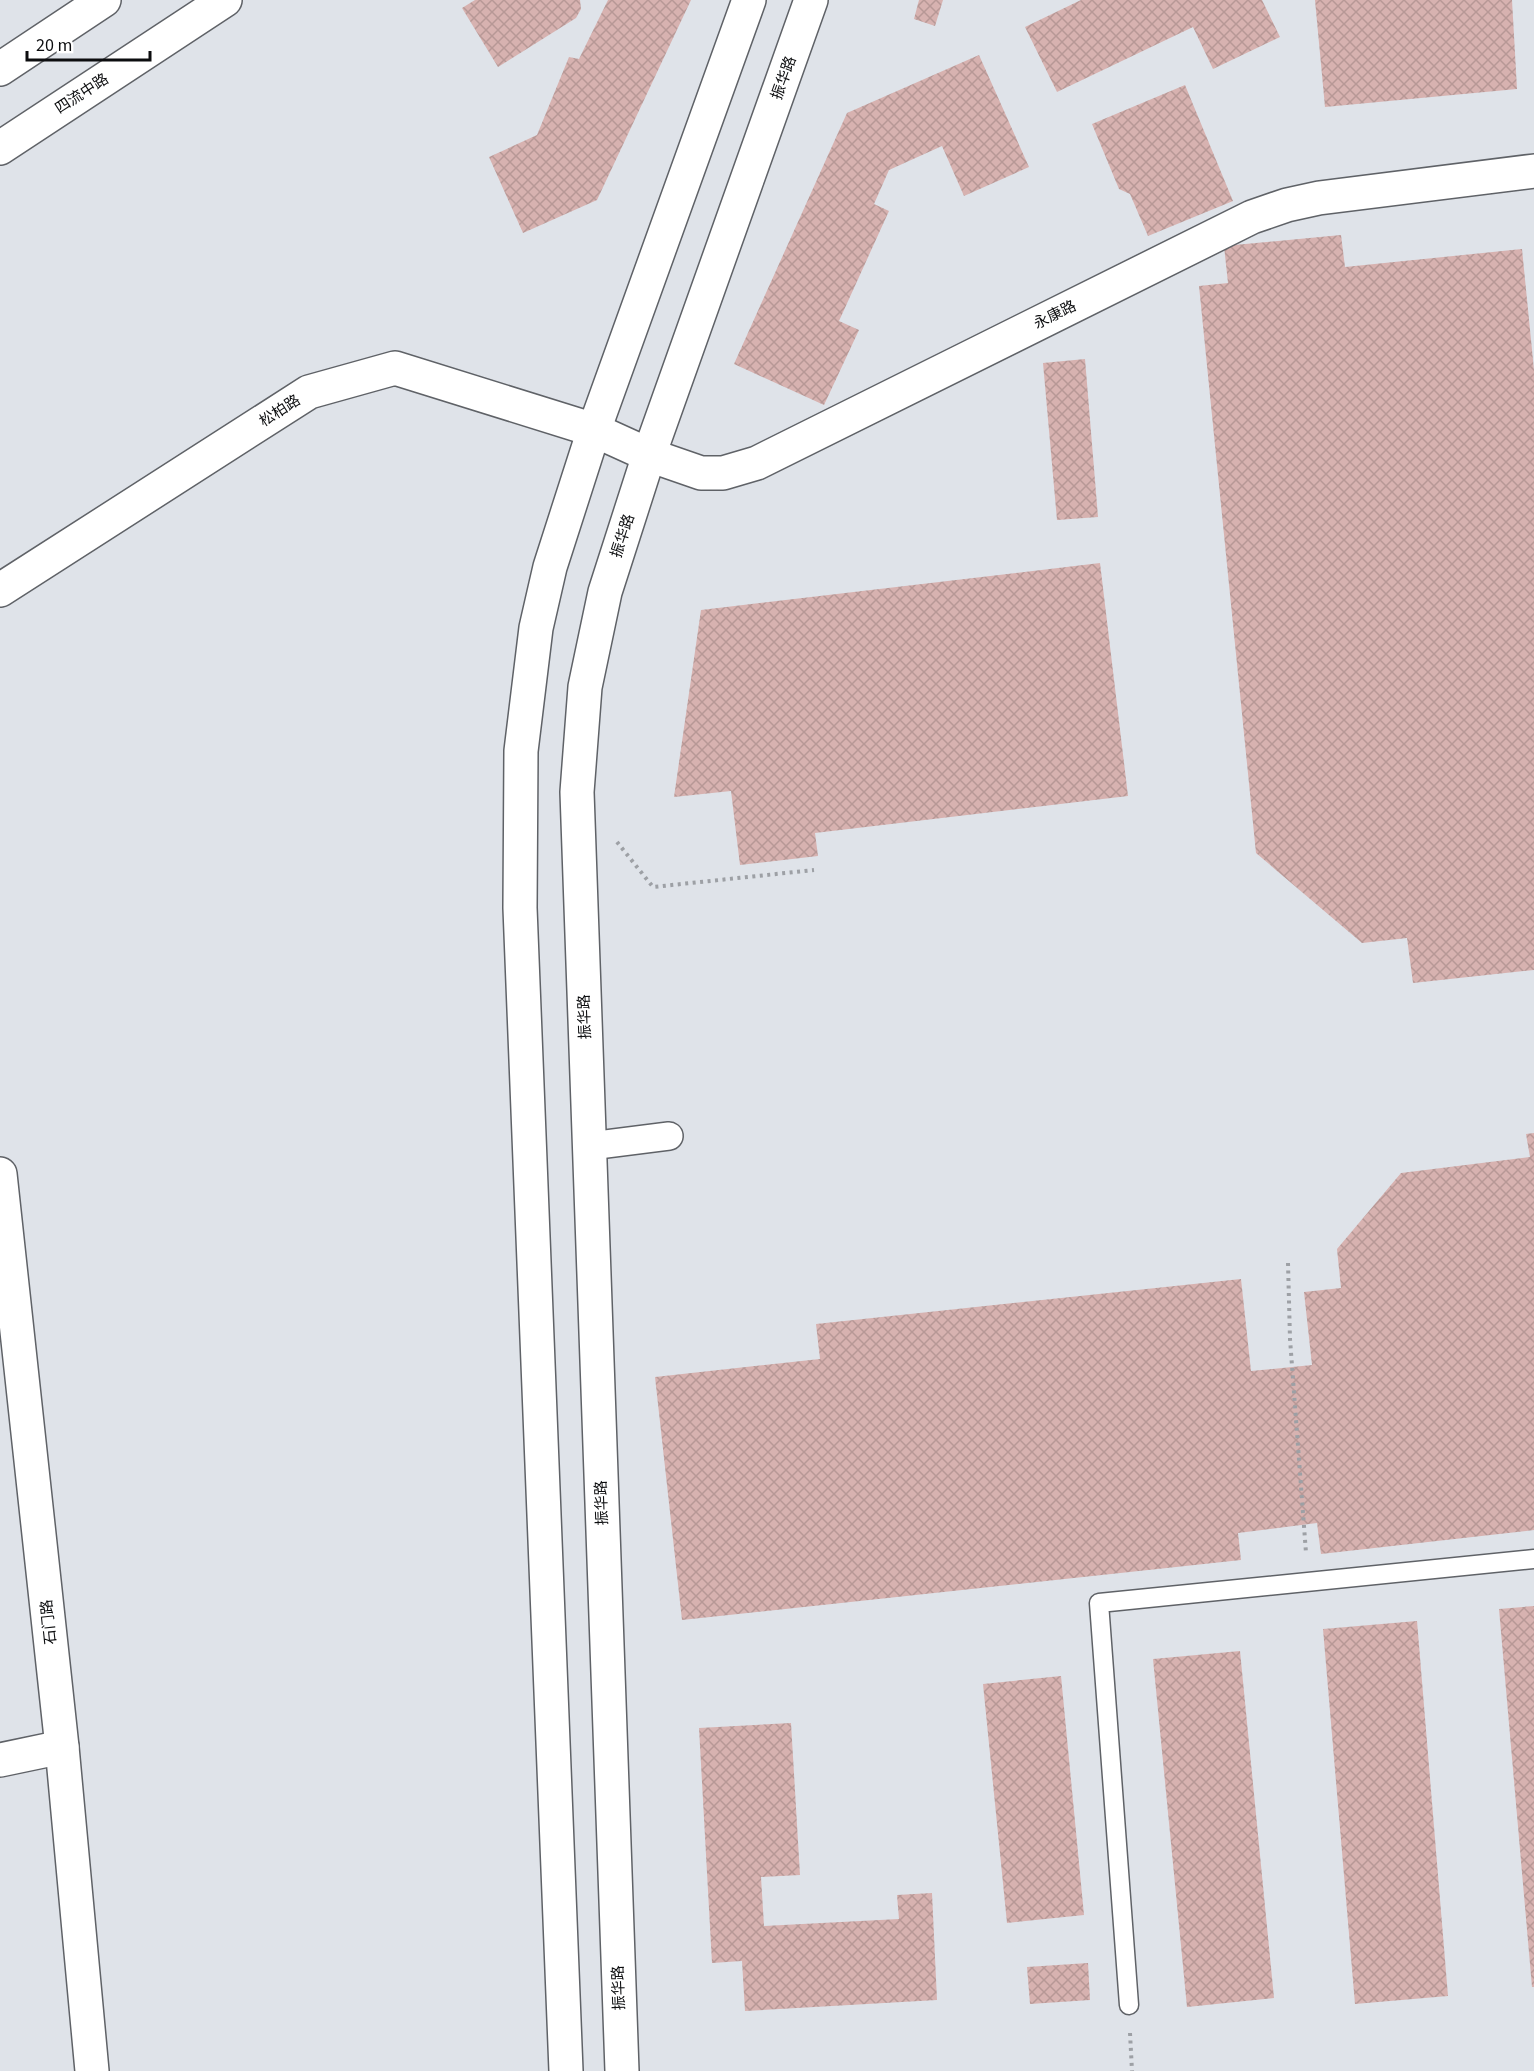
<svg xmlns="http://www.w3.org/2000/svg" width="1534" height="2071" font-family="'Source Sans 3','Noto Sans SC',sans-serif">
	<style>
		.building { fill: url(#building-cross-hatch) }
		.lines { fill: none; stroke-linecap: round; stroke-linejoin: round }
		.service-casing { stroke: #5f6267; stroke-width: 21 }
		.pedestrian-casing { stroke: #5f6267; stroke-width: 30 }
		.minor-casing { stroke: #5f6267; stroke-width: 36 }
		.secondary-casing { stroke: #5f6267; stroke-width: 36 }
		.path { stroke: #9da0a5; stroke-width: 4; stroke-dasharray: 3 4.5; stroke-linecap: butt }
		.service { stroke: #fff; stroke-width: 18 }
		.pedestrian { stroke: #fff; stroke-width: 27 }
		.minor { stroke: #fff; stroke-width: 33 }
		.secondary { stroke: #fff; stroke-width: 33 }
		.labels { text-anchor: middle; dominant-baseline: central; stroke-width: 4.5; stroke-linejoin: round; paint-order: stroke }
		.street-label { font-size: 15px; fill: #0c0d0f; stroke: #fff }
	</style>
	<defs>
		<pattern id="building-cross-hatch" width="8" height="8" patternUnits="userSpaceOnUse" patternTransform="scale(1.5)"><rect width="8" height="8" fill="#d7b2b0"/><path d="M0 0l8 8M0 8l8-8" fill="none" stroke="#b79896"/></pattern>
	</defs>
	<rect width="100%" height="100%" fill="#dfe3e9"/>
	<!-- building -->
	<g class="building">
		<path d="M475,0h105l1,9 -5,9 -78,49 -36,-59z"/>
		<path d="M608,0h83l-94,200 -74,33 -34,-76 48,-22 32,-78 10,2z"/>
		<path d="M919,0h24l-8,26 -21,-7z"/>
		<path d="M1081,0h181l18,37 -67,32 -20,-42 -136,65 -32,-65z"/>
		<path d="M1315,0h197l5,89 -192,18z"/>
		<path d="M979,55l50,112 -65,29 -22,-50 -53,24 -15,34 15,7 -50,110 20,9 -35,75 -90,-41 113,-251z"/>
		<path d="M1185,85l48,116 -85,35 -18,-42 -11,-5 -27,-65z"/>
		<path d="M1341,235l4,32 177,-18 12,121v600l-121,13 -6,-45 -45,5 -106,-90 -57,-567 29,-3 -4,-37z"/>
		<path d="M1085,359l13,158 -41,3 -14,-157z"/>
		<path d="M1100,563l28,233 -313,37 3,23 -78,9 -9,-74 -57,6 27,-187z"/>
		<path d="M1534,1133v397l-213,24 -4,-31 -79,10 3,27 -559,60 -27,-243 165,-18 -4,-35 425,-45 10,92 61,-6 -8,-73 37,-4 -4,-39 64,-76 129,-16 -4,-23z"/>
		<path d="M1534,1606v381h-2l-33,-378z"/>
		<path d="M1417,1621l31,375 -93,8 -32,-375z"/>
		<path d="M1240,1651l34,347 -87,9 -34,-348z"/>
		<path d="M1061,1676l23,239 -77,8 -24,-239z"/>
		<path d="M791,1723l9,152 -39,2 3,49 135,-7 -2,-24 35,-2 5,107 -192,11 -3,-50 -30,2 -13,-235z"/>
		<path d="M1088,1963l2,37 -60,4 -3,-37z"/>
	</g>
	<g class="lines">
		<defs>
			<path id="service" d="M1129,2005l-30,-402 435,-44"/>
			<path id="pedestrian" d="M590,1146l79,-10"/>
			<g id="minor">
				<path d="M0,590l309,-198 86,-24 199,62 55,25 52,18h22l34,-10 495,-246 35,-12 32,-7 215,-27"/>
				<path d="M0,1174l62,573 30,324"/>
				<path d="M0,1760l62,-13"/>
			</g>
			<g id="secondary">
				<path d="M0,69l104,-69"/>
				<path d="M0,148l225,-148"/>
				<path d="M566,2071l-46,-1163 1,-157 15,-123 14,-61 44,-137 155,-430"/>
				<path d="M622,2071l-45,-1279 8,-105 20,-95 44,-137 162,-455"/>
			</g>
		</defs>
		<!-- service casing -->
		<use href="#service" class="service-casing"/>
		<!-- pedestrian casing -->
		<use href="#pedestrian" class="pedestrian-casing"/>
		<!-- minor casing -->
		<use href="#minor" class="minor-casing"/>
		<!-- secondary casing -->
		<use href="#secondary" class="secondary-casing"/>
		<!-- path -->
		<g class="path">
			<path d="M617,842l36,45 161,-17"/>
			<path d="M1288,1263l2,76 16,214"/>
			<path d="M1130,2033l2,38"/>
		</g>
		<!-- service -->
		<use href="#service" class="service"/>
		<!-- pedestrian -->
		<use href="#pedestrian" class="pedestrian"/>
		<!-- minor -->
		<use href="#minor" class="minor"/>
		<!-- secondary -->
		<use href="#secondary" class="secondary"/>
	</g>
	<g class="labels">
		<!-- street labels -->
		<g class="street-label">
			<text transform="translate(784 78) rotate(-70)">振华路</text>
			<text transform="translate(82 94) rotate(-33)">四流中路</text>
			<text transform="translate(1055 315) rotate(-26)">永康路</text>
			<text transform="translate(280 411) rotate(-33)">松柏路</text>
			<text transform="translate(623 536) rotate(-72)">振华路</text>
			<text transform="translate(585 1017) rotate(-92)">振华路</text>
			<text transform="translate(602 1503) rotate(-92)">振华路</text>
			<text transform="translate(49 1622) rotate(-96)">石门路</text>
			<text transform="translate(619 1988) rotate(-92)">振华路</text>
		</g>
	</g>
	<!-- scale -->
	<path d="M27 51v9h123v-9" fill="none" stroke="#0c0d0f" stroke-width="3"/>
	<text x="36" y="51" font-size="18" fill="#0c0d0f" stroke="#ffffff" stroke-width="4.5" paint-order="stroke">20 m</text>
</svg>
